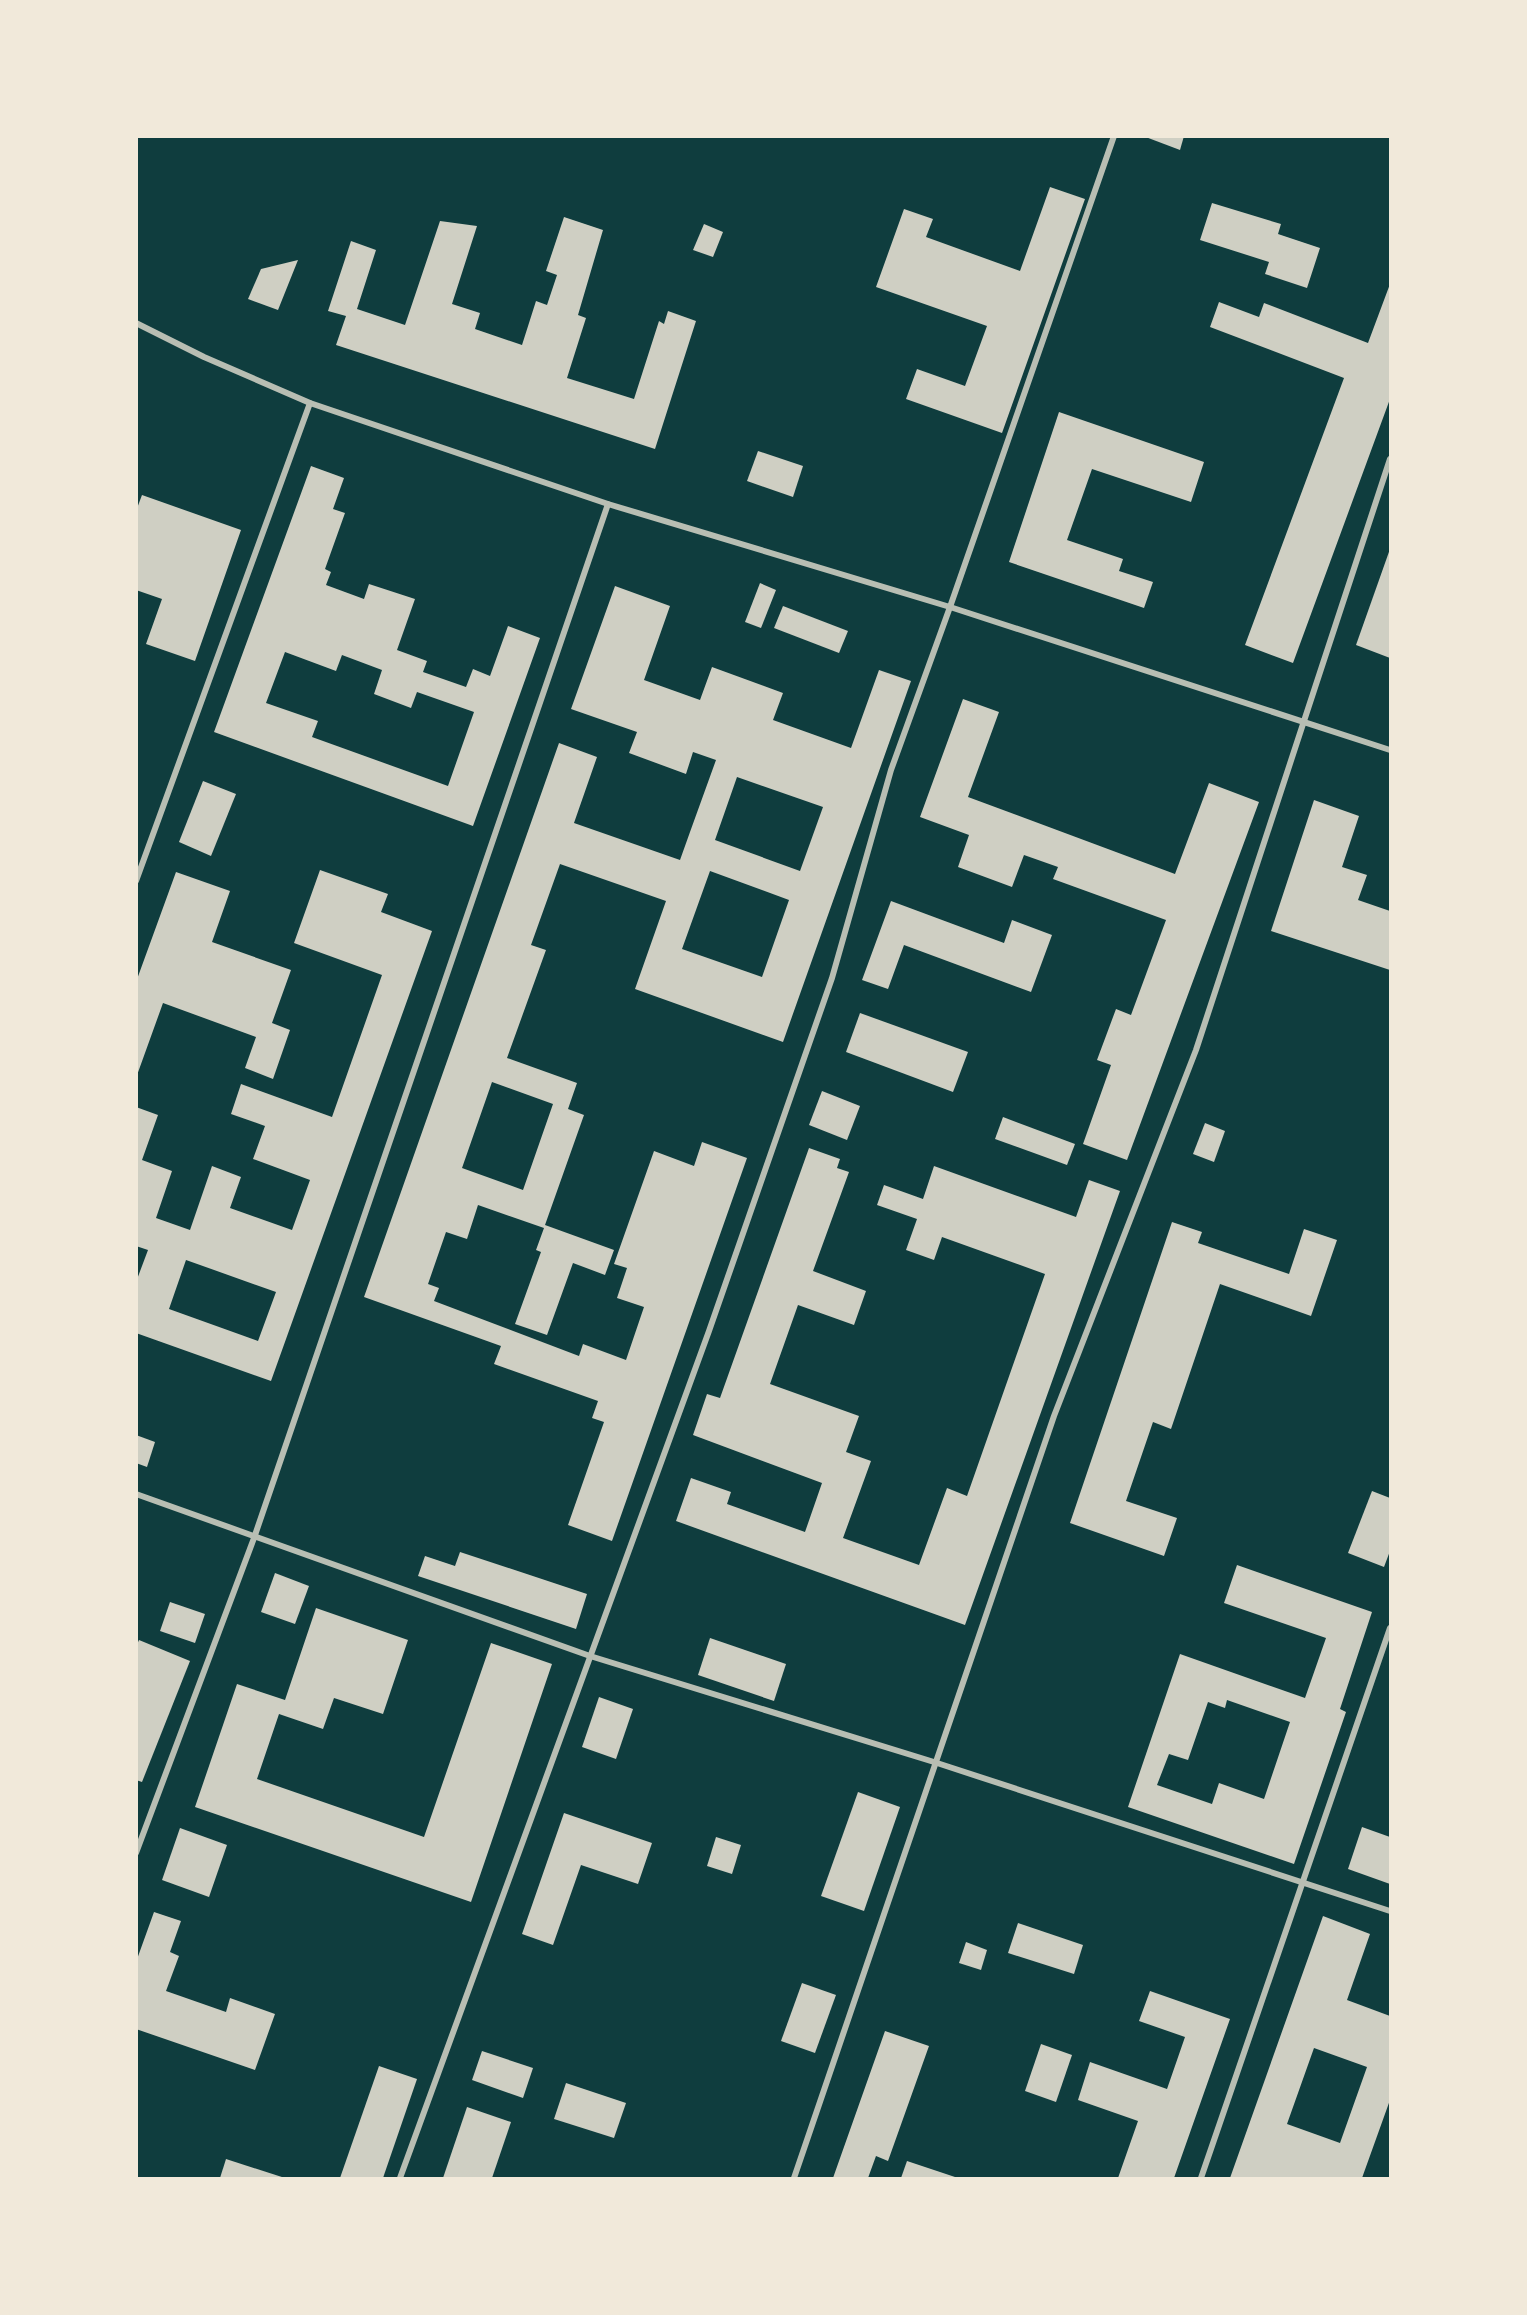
<svg xmlns="http://www.w3.org/2000/svg" width="1527" height="2315" font-family="'IBM Plex Sans',sans-serif">
	<style>
		.building { fill: #cfcfc3; fill-rule: evenodd }
		.lines { fill: none; stroke-linecap: round; stroke-linejoin: round }
		.minor { stroke: #b8beb3; stroke-width: 6 }
	</style>
	<rect width="100%" height="100%" fill="#0f3d3e"/>
	<!-- building -->
	<g class="building">
		<path d="M1143,136h41l-4,14z"/>
		<path d="M1050,187l35,12 -83,234 -96,-34 11,-30 48,17 22,-60 -111,-39 28,-78 29,10 -7,18 94,34z"/>
		<path d="M1212,203l69,21 -3,10 42,14 -13,40 -42,-14 4,-12 -69,-22z"/>
		<path d="M564,217l39,13 -25,85 8,3 -19,60 67,21 25,-78 5,3 4,-13 28,10 -41,128 -319,-104 10,-29 -18,-5 23,-70 25,9 -19,59 48,16 35,-104 37,5 -25,78 28,9 -5,16 47,16 14,-44 11,4 10,-30 -11,-4z"/>
		<path d="M704,224l19,8 -10,25 -20,-7z"/>
		<path d="M298,260l-20,50 -30,-11 13,-30z"/>
		<path d="M1390,284v115l-97,264 -48,-18 99,-267 -134,-51 9,-25 40,15 5,-14 104,40z"/>
		<path d="M1059,412l145,50 -13,40 -99,-33 -25,71 56,19 -4,12 34,11 -9,26 -135,-46z"/>
		<path d="M758,451l45,15 -10,31 -46,-16z"/>
		<path d="M311,466l33,12 -11,31 12,4 -20,56 6,3 -5,13 38,14 5,-15 46,15 -18,51 30,11 -4,11 43,15 7,-18 17,7 18,-50 32,12 -67,188 -259,-94zM285,652l51,19 6,-16 40,15 -8,24 37,14 6,-16 57,20 -26,74 -136,-49 6,-16 -52,-18z"/>
		<path d="M142,495l99,35 -46,131 -49,-17 16,-45 -26,-9v-79z"/>
		<path d="M1390,549v109l-34,-13z"/>
		<path d="M760,583l16,7 -15,38 -16,-6z"/>
		<path d="M615,586l55,20 -26,74 56,20 12,-33 71,26 -10,27 78,28 28,-78 32,11 -128,361 -148,-53 31,-88 -106,-37 -29,81 15,5 -39,108 70,25 -9,26 16,6 -39,110 69,25 -9,25 -32,-12 -26,72 -32,-11 26,-72 -5,-2 8,-22 -66,-23 -11,34 -21,-7 -18,52 11,4 -5,13 145,55 4,-12 43,16 18,-53 -27,-9 10,-30 -13,-4 40,-113 40,15 8,-24 45,16 -135,383 -44,-16 36,-103 -12,-4 6,-17 -104,-37 7,-18 -137,-49 195,-554 38,14 -23,66 106,37 10,-28 26,-72 -23,-8 -7,22 -57,-21 8,-21 -66,-23zM737,777l86,30 -23,64 -85,-31zM710,871l79,29 -27,77 -80,-28zM492,1082l61,22 -30,86 -61,-22z"/>
		<path d="M783,606l65,25 -9,22 -65,-25z"/>
		<path d="M963,699l36,13 -31,85 207,77 34,-91 50,19 -132,358 -44,-16 28,-79 -14,-5 19,-51 15,6 35,-95 -113,-41 5,-12 -34,-12 -12,32 -54,-20 11,-32 -49,-18z"/>
		<path d="M203,781l33,13 -25,62 -32,-14z"/>
		<path d="M1314,800l45,16 -17,51 25,8 -9,25 32,11v59l-119,-39z"/>
		<path d="M320,870l68,24 -7,18 51,19 -161,450 -135,-48v-51l12,-32 -12,-4v-139l22,8 -16,45 30,11 -16,47 34,12 22,-64 29,11 -11,31 62,22 18,-50 -57,-21 12,-33 -34,-12 10,-30 91,33 50,-142 -88,-32zM186,1260l90,32 -18,49 -89,-32z"/>
		<path d="M176,872l54,19 -18,51 79,28 -19,53 18,7 -17,49 -28,-11 11,-31 -93,-34 -27,75v-96z"/>
		<path d="M891,901l113,42 8,-23 40,15 -21,57 -127,-47 -16,44 -26,-9z"/>
		<path d="M860,1013l108,39 -15,40 -107,-40z"/>
		<path d="M822,1091l38,15 -13,34 -38,-15z"/>
		<path d="M1003,1117l72,27 -8,21 -72,-26z"/>
		<path d="M1205,1123l20,8 -11,31 -21,-8z"/>
		<path d="M809,1148l31,11 -3,9 12,4 -36,99 53,20 -12,34 -56,-20 -28,79 89,32 -13,36 25,9 -28,77 76,27 28,-77 20,8 78,-222 -103,-37 -8,23 -28,-10 11,-31 -40,-14 7,-20 39,14 11,-33 142,51 13,-37 31,11 -155,434 -289,-104 15,-43 40,14 -4,12 78,28 17,-49 -129,-48 14,-41 13,4z"/>
		<path d="M1172,1222l30,10 -4,11 91,31 15,-45 33,11 -26,76 -91,-32 -49,145 -18,-7 -27,79 51,17 -13,38 -94,-33z"/>
		<path d="M136,1435l19,7 -8,25 -11,-4z"/>
		<path d="M1372,1491l18,7v53l-6,16 -36,-14z"/>
		<path d="M460,1552l127,42 -11,35 -158,-53 7,-20 30,10z"/>
		<path d="M1237,1565l135,47 -32,97 6,3 -52,152 -166,-57 52,-153 125,44 21,-60 -102,-35zM1227,1700l63,22 -26,77 -45,-16 -7,21 -55,-19 12,-31 19,6 20,-58 17,6z"/>
		<path d="M275,1573l34,13 -14,38 -34,-12z"/>
		<path d="M170,1602l35,12 -10,29 -35,-12z"/>
		<path d="M316,1608l92,32 -25,74 -49,-16 -11,31 -44,-15 -22,65 167,58 67,-194 61,21 -81,238 -276,-95 42,-123 48,16z"/>
		<path d="M710,1638l76,26 -12,37 -76,-26z"/>
		<path d="M139,1640l51,21 -48,121 -6,-2v-133z"/>
		<path d="M599,1697l34,12 -17,50 -34,-12z"/>
		<path d="M858,1792l42,15 -36,104 -43,-15z"/>
		<path d="M564,1813l88,30 -14,41 -57,-19 -28,80 -31,-11z"/>
		<path d="M1362,1827l28,10v47l-42,-15z"/>
		<path d="M180,1828l47,17 -18,52 -47,-17z"/>
		<path d="M716,1837l25,8 -9,29 -25,-8z"/>
		<path d="M154,1912l27,9 -11,31 9,4 -13,35 60,21 4,-14 45,16 -20,56 -119,-41v-67z"/>
		<path d="M1323,1916l47,18 -23,66 43,16v84l-28,78h-132zM1314,2048l53,19 -27,76 -53,-19z"/>
		<path d="M1018,1923l65,22 -9,29 -66,-21z"/>
		<path d="M966,1942l21,8 -6,20 -22,-7z"/>
		<path d="M802,1983l34,12 -21,58 -34,-12z"/>
		<path d="M1150,1991l80,28 -56,159h-56l20,-57 -60,-21 12,-38 77,27 18,-52 -46,-16z"/>
		<path d="M885,2031l44,15 -41,115 -12,-5 -8,22h-35z"/>
		<path d="M1041,2044l31,11 -16,47 -31,-11z"/>
		<path d="M482,2051l51,17 -10,30 -51,-18z"/>
		<path d="M379,2066l38,13 -34,99h-43z"/>
		<path d="M566,2083l60,20 -12,35 -60,-19z"/>
		<path d="M467,2107l44,15 -19,56h-49z"/>
		<path d="M226,2159l59,19h-65z"/>
		<path d="M907,2161l51,17h-57z"/>
	</g>
	<g class="lines">
		<!-- minor -->
		<g class="minor">
			<path d="M136,323l68,34 106,46 298,101 342,103 440,143"/>
			<path d="M136,881l174,-478"/>
			<path d="M136,1494l454,162 344,106 456,149"/>
			<path d="M136,1853l118,-315 354,-1034"/>
			<path d="M400,2178l309,-847 123,-353 59,-208 59,-163 164,-471"/>
			<path d="M794,2178l260,-762 142,-366 194,-591"/>
			<path d="M1201,2178l189,-550"/>
		</g>
	</g>
	<!-- border -->
	<rect width="1527" height="2315" fill="none" stroke="#f1e9da" stroke-width="276"/>
</svg>
